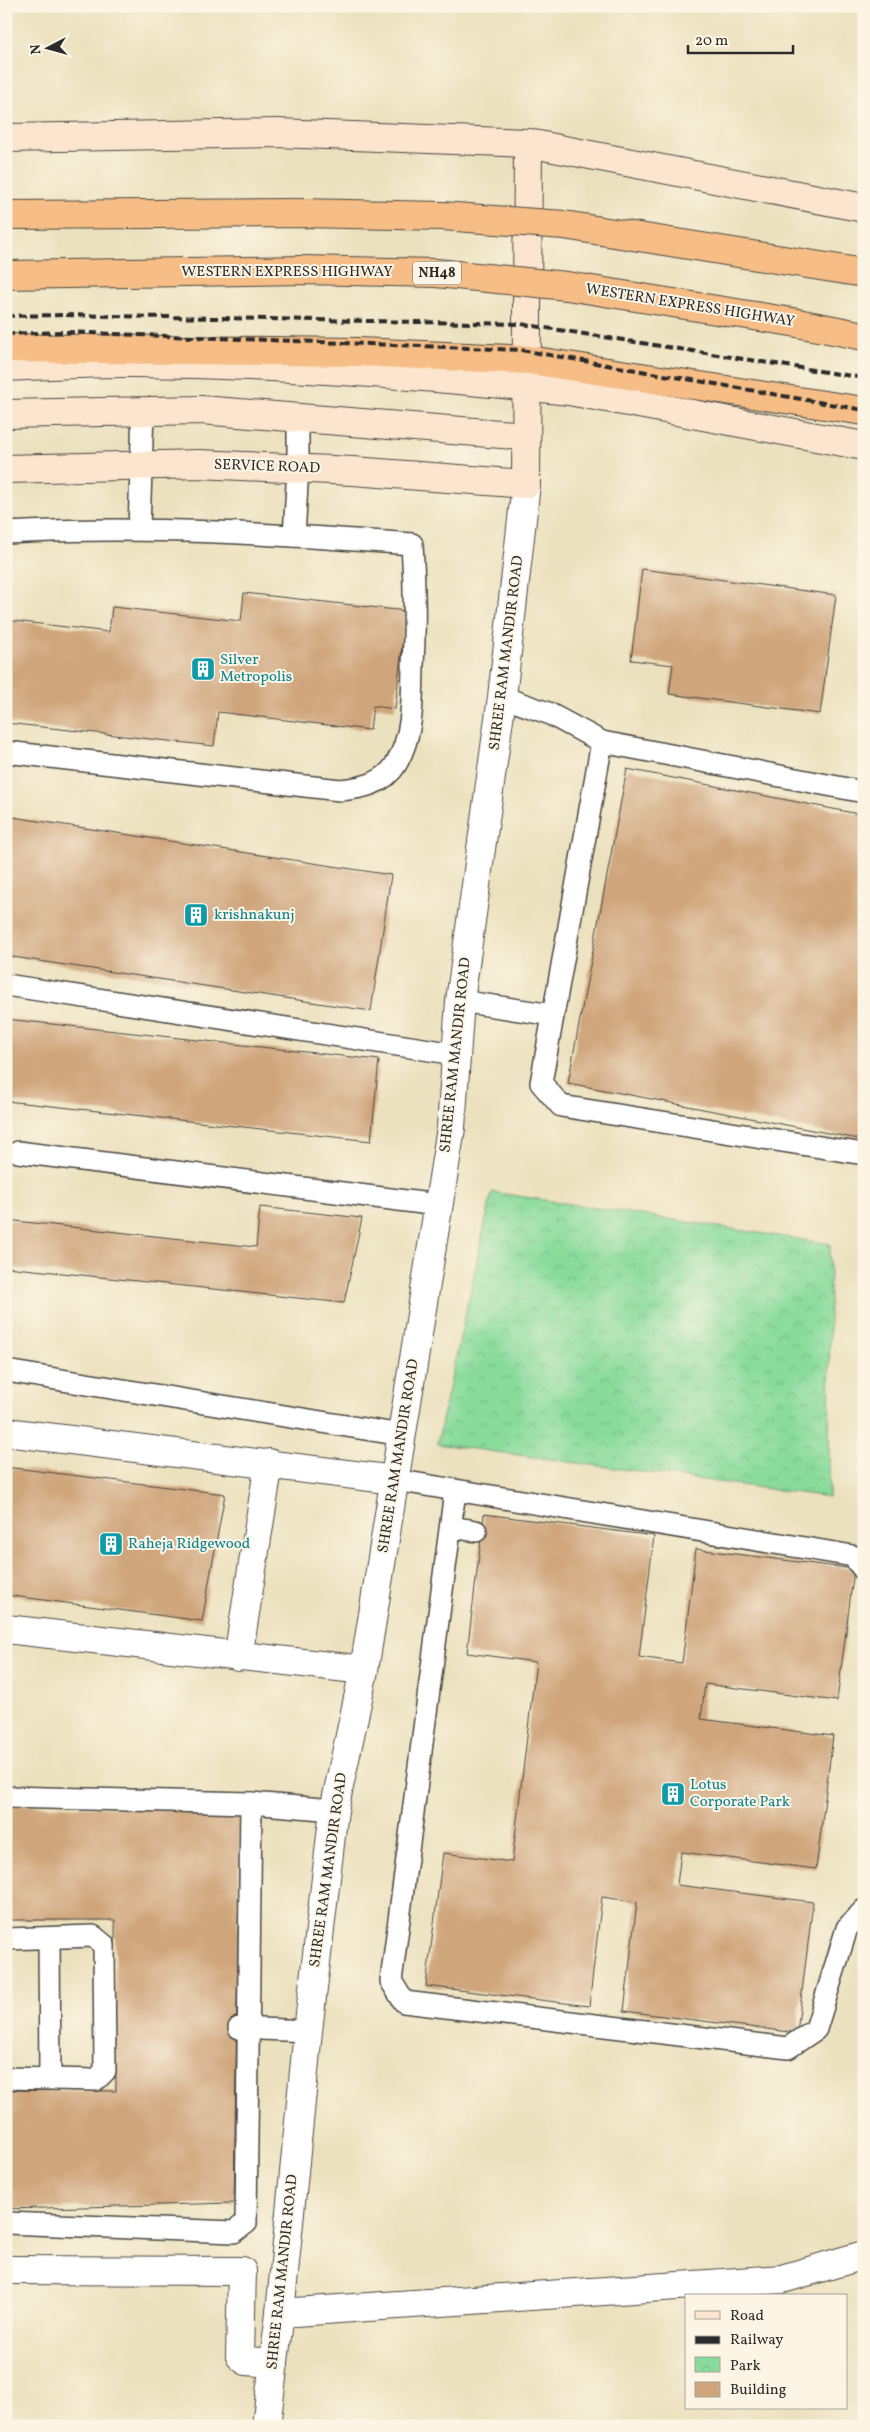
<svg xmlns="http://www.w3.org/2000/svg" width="870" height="2432" font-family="Vollkorn,serif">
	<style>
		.park { fill: url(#park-crowns); stroke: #5a8364 }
		.building { fill: #cfa57c }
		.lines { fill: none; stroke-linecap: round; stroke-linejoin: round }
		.lane-casing { stroke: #484641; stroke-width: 24 }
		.street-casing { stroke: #484641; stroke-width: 30 }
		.secondary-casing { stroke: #484641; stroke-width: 30 }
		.highway-casing { stroke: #484641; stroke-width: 30 }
		.lane { stroke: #fff; stroke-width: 21 }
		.street { stroke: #fff; stroke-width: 28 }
		.secondary { stroke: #fbe5cf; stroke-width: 28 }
		.highway { stroke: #f6be86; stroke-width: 28 }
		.rail { stroke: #2b2b2b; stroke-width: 4; stroke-dasharray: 8 4; stroke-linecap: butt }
		.highway-bridge-casing { stroke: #484641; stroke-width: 30; stroke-linecap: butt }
		.highway-bridge { stroke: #f6be86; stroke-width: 28 }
		.labels { text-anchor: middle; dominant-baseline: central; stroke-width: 4; stroke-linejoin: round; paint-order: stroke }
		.shield { fill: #fcf5e5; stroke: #6a6863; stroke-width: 1 }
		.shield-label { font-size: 14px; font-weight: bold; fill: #2b2b2b }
		.street-label { font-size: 15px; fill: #2b2b2b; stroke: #fcf5e5 }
		.culture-label { font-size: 15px; fill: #0d838f; stroke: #fcf5e5; text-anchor: start }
	</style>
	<defs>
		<pattern id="park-crowns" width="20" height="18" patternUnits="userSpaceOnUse" patternTransform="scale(1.25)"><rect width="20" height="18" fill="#89db9c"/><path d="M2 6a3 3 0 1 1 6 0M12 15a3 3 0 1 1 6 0" fill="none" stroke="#76bc87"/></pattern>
	</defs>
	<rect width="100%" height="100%" fill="#fcf5e5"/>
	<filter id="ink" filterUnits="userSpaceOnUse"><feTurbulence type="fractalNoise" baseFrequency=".02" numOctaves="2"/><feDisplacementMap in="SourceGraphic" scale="10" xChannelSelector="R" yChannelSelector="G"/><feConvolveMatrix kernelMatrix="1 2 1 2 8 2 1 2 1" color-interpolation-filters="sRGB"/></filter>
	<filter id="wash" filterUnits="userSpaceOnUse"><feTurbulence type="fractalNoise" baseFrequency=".0096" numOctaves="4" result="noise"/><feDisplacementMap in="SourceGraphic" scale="20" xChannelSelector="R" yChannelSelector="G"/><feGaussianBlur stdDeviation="1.12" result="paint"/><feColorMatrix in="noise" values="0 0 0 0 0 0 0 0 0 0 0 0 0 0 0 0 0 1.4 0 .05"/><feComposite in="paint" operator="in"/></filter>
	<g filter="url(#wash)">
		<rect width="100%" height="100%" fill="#ece1be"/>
		<!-- park -->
		<path class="park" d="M492,1192l338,52 -1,253 -392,-53z"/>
		<g id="blocks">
			<!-- building -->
			<g class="building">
				<path d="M642,569l194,26 -16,119 -151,-20 4,-29 -42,-5z"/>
				<path d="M244,593l162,18 -11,98 -22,-3 -3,24 -152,-18 -4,34 -208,-23v-103l103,12 3,-25 129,14z"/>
				<path d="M627,769l237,46v325l-296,-57z"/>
				<path d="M6,816l385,59 -20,136 -365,-55z"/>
				<path d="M6,1019l373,41 -8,81 -365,-40z"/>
				<path d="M260,1207l102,11 -18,85 -338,-36v-47l250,27z"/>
				<path d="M6,1467l219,27 -23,127 -196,-26z"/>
				<path d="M484,1514l170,22 -15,121 43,6 14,-114 158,20 -17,132 -132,-17 -4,35 132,17 -17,133 -135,-17 -4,33 136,17 -16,131 -173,-22 13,-109 -35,-5 -13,109 -163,-20 17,-133 69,9 24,-200 -69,-9z"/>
				<path d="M6,1805l234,5 -6,393 -228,6v-119l110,1 -1,-171h-109z"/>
			</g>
		</g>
	</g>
	<g filter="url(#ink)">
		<use href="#blocks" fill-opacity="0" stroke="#484641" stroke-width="1"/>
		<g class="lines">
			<defs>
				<g id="lane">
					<path d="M139,529l4,-118"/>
					<path d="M6,533c136,-8 271,1 406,11 3,42 3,82 1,123 -1,32 1,67 -17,97 -12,20 -34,24 -56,26l-334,-38"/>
					<path d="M294,536l4,-68v-50"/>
					<path d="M502,697l46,16 54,29 262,50"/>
					<path d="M602,742l-61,341 20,23 303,48"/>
					<path d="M6,985l450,69"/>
					<path d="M460,1001l93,14"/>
					<path d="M18,1152l420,53"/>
					<path d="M6,1371l396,64"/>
					<path d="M395,1480l458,76 11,14"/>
					<path d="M455,1491l-64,490 13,21 384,46 28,-19 31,-101 17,-18"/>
					<path d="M451,1527l25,4"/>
					<path d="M6,1797l245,6 -5,420 -12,9 -228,-9"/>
					<path d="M251,1803l83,7"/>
					<path d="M6,1939l87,-3 11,9 1,126 -9,9 -90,-2"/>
					<path d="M49,1939l1,139"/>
					<path d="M239,2028l69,3"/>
				</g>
				<g id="street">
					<path d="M6,1432l389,48"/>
					<path d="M6,1629l358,41"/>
					<path d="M238,1657l31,-194"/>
					<path d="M6,2270l236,1 -2,85 6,5 28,2"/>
					<path d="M280,2313l502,-34 82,-24"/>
					<path d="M266,2426l14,-113 28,-282 26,-221 30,-140 87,-542 9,-127 42,-304 24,-213"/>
				</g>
				<g id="secondary">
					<path d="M6,138l271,-5 251,10 336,65"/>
					<path d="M6,367c42,-2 84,-4 125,-4 146,1 293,12 438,28l295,55"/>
					<path d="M6,414l195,-4 324,26"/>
					<path d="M6,469l193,-5 154,7 173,13 2,-341"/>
				</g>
				<path id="highway" d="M6,348l353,4 170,8 335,51"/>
			</defs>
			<!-- lane casing -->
			<use href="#lane" class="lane-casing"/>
			<!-- street casing -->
			<use href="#street" class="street-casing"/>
			<!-- secondary casing -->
			<use href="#secondary" class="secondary-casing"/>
			<!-- highway casing -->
			<use href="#highway" class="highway-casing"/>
			<!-- lane -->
			<use href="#lane" class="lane"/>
			<!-- street -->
			<use href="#street" class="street"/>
			<!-- secondary -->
			<use href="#secondary" class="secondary"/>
			<!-- highway -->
			<use href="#highway" class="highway"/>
			<!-- rail -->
			<g class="rail">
				<path d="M6,316l57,-1 458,9 343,54"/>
				<path d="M6,334l59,-2 456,18 343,60"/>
			</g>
			<defs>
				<g id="highway-bridge">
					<path d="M6,215l295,-2 141,3 122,9 300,48"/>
					<path d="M6,275l297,-5 133,3 131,13 225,36 72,14"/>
				</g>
			</defs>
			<!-- highway-bridge casing -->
			<use href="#highway-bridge" class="highway-bridge-casing"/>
			<!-- highway-bridge -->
			<use href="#highway-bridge" class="highway-bridge"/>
		</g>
	</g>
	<!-- icons -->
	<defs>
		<symbol id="building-square" viewBox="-11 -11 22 22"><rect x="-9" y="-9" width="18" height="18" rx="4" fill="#0f9aa8" stroke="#fcf5e5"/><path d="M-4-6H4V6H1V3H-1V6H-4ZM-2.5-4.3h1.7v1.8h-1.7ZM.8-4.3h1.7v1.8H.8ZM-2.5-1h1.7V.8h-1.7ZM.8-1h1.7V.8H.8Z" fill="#fff"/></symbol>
	</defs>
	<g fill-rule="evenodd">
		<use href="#building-square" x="189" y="655" width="28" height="28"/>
		<use href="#building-square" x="182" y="901" width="28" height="28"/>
		<use href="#building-square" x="97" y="1530" width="28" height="28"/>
		<use href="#building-square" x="659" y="1780" width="28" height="28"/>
	</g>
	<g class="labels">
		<!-- shield labels -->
		<rect class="shield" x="413" y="261.5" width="48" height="23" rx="4"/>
		<g class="shield-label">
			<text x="437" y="273">NH48</text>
		</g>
		<!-- street labels -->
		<g class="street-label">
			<text x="287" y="272">WESTERN EXPRESS HIGHWAY</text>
			<text transform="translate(690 306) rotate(9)">WESTERN EXPRESS HIGHWAY</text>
			<text transform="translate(267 467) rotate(2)">SERVICE ROAD</text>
			<text transform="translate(507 653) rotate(-83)">SHREE RAM MANDIR ROAD</text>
			<text transform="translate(456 1055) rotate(-84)">SHREE RAM MANDIR ROAD</text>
			<text transform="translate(399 1456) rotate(-81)">SHREE RAM MANDIR ROAD</text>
			<text transform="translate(329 1870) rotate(-82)">SHREE RAM MANDIR ROAD</text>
			<text transform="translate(283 2272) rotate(-84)">SHREE RAM MANDIR ROAD</text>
		</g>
		<!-- culture labels -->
		<g class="culture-label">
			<text x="220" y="660">Silver<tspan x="220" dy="17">Metropolis</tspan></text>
			<text x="214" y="915">krishnakunj</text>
			<text x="128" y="1544">Raheja Ridgewood</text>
			<text x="690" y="1785">Lotus<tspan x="690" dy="17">Corporate Park</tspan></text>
		</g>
	</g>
	<!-- margin -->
	<rect width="870" height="2432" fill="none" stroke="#fcf5e5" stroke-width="25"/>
	<!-- legend -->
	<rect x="685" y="2294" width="162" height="115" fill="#fcf5e5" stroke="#a8a49b"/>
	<rect x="695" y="2311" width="25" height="8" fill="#fbe5cf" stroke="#a8a49b"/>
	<text x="730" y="2320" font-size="15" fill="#2b2b2b">Road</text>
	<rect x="695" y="2336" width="25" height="8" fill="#2b2b2b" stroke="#a8a49b"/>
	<text x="730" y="2344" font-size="15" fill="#2b2b2b">Railway</text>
	<rect x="695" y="2357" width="25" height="15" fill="url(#park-crowns)" stroke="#a8a49b"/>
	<text x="730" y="2370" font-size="15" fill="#2b2b2b">Park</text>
	<rect x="695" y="2382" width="25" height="15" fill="#cfa57c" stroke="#a8a49b"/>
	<text x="730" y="2394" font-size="15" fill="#2b2b2b">Building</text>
	<!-- north arrow -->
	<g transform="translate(48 48) rotate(264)" stroke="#fcf5e5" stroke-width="4" paint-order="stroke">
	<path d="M0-4L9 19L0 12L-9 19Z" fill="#2b2b2b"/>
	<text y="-8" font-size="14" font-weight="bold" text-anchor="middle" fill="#2b2b2b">N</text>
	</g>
	<!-- scale -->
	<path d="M688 45v8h105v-8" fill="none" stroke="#2b2b2b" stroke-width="2.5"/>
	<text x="695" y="45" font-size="15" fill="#2b2b2b" stroke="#fcf5e5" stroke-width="4" paint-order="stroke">20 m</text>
</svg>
